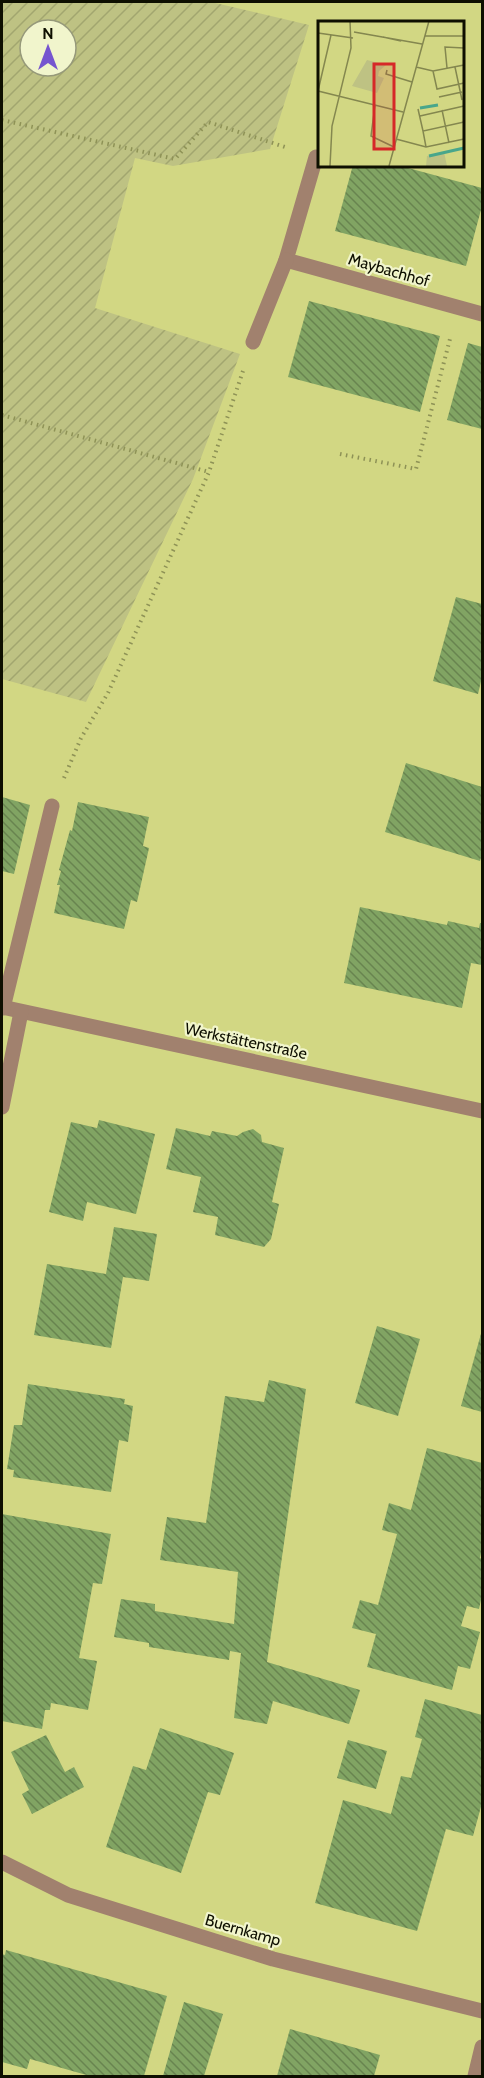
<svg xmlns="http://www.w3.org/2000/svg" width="484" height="2078" font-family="Cabin,sans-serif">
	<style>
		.garden { fill: url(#garden-furrows); fill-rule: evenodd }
		.building { fill: url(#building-back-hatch) }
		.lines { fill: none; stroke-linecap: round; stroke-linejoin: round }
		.path { stroke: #8e9256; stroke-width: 4; stroke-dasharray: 1.5 4.5; stroke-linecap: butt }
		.minor { stroke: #a1816e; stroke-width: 15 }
		.labels { text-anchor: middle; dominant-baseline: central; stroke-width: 4.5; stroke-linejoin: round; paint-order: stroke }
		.street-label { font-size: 16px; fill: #0e0f00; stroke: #f1f5cc }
		.inset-river { fill: none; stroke: #48a68b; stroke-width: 3 }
		.inset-road { fill: none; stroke: #84874f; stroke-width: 1.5 }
		.view { fill: #d62828; fill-opacity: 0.15; stroke: #d62828; stroke-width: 3 }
		.inset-edge { fill: none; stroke: #0e0f00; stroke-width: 3 }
	</style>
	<defs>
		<pattern id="garden-furrows" width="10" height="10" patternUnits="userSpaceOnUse" patternTransform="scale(1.5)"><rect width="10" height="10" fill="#bec283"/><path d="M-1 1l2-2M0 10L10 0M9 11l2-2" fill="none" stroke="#a2a66f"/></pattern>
		<pattern id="building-back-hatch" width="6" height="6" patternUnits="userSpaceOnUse" patternTransform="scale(1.5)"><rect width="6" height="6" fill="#81a463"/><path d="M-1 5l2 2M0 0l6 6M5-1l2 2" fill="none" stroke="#68844f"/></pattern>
	</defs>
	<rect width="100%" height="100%" fill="#d2d783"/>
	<!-- garden -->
	<path class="garden" d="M2,2h209l98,23 -39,124 -97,17 -38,-8 -40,150 145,46 -47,125 -107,223 -84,-23zM30,30h36v36h-36z"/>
	<!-- building -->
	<g class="building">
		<path d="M353,165h44l85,23v18l-16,60 -131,-35z"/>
		<path d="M309,301l131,35 -20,76 -132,-35z"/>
		<path d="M468,343l14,4v82l-35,-9z"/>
		<path d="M456,597l26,7v73l-4,17 -45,-13z"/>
		<path d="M406,763l76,24v67l-2,7 -95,-29z"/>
		<path d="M2,797l28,8 -16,69 -12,-3z"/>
		<path d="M78,802l71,15 -6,29 6,2 -12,54 -6,-2 -7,29 -70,-16 6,-28h-3l4,-14 -2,-1 11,-40 2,1z"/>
		<path d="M360,907l87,18 1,-4 31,7 1,-5h2v42l-11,-2 -9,45 -118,-25z"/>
		<path d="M99,1120l56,14 -19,80 -49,-12 -4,19 -34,-9 22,-90 26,6z"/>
		<path d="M176,1128l34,8 2,-5 25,5 6,-4 10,-3 8,6 1,7 22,6 -12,54 7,2 -8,35 -7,8 -49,-12 3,-18 -25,-5 8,-35 -35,-8z"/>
		<path d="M114,1227l43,7 -8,47 -26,-4 -12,71 -77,-13 13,-71 59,10z"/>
		<path d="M377,1326l43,13 -22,77 -43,-13z"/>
		<path d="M482,1330v82l-21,-6z"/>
		<path d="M269,1380l37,9 -39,273 93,28 -11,34 -76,-23 -6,23 -33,-6 7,-65 -11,-2 -1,9 -80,-13v-4l-35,-6 7,-38 34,5v7l79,13 4,-52 -78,-12 7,-43 39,6 19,-127 39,6z"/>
		<path d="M28,1384l97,15 -1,5 9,2 -5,36 -9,-2 -8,52 -98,-15 1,-7 -7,-1 7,-44h8z"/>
		<path d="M427,1448l55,15v86l-2,9 2,1v36l-3,14 -12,-3 -6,20 19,6 -10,37 -12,-3 -6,24 -85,-23 9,-33 -24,-6 8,-28 18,5 19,-71 -15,-4 7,-27 22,7z"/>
		<path d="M2,1514l109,20 -9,50 -9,-1 -14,75 18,3 -9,49 -37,-7 -1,7h-5l-3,19 -40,-8z"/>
		<path d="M425,1699l57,16v88l-9,33 -27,-7 -29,102 -102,-28 28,-103 48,14 10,-38 10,2 11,-39 -7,-2z"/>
		<path d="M160,1728l74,25 -14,42 -12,-3 -27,81 -75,-26 27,-81 13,4z"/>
		<path d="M46,1735l19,37 9,-5 10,20 -52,27 -10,-20 7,-4 -18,-38z"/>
		<path d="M348,1740l39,11 -11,38 -39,-11z"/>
		<path d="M6,1950l161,46 -23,80h-54l-60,-17 -3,10 -25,-7v-108l3,1z"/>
		<path d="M184,2002l39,12 -19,62h-41z"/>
		<path d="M290,2029l90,26 -6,21h-97z"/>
	</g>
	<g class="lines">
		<!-- path -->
		<g class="path">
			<path d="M2,120l173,39 33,-37 77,25"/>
			<path d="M2,415l207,57"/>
			<path d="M340,454l76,15 34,-130"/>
			<path d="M64,778l17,-40 27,-45 101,-221 34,-101"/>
		</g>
		<!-- minor -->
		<g class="minor">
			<path d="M316,157l-30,103 196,54"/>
			<path d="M253,342l33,-82"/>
			<path d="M2,1007l480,104"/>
			<path d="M3,1008l49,-202"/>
			<path d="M2,1107l19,-95"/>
			<path d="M2,1862l66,33 137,43 68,21 209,52"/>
			<path d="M475,2076l7,-29"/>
		</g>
	</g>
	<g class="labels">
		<!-- street labels -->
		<g class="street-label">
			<text transform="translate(389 270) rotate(16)">Maybachhof</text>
			<text transform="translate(246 1041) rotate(12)">Werkstättenstraße</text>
			<text transform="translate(243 1930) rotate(16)">Buernkamp</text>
		</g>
	</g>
	<!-- overview -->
	<g transform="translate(318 21)">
		<rect width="146" height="146" fill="#d2d783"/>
		<path d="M126,131l3,14h-21l1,-10z" fill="#bec283"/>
		<path d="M49,39l19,5 -7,6 -1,5 6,2 -7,15 -25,-7z" fill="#bec283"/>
		<path class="inset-river" d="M102,87l18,-3M111,135l35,-8"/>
		<path class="inset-road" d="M36,11l68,12M0,12l35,5M107,15h39M65,16l18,4M98,46l17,4 31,-6M137,46l7,33M129,47l-2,-21 19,1M69,49l-1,4 26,8M115,50l4,18 27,-6M0,70l85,21M0,70l13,-56M121,76l23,-5M57,84l-4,31 23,11M100,88l5,22M124,89l7,33M102,95l44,-10M78,118l30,8 38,-8M108,126l-3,-16 41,-9M12,145l2,-40 19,-78 -1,-27M71,145l40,-145"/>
		<path class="view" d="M56,43h20v85h-20z"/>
		<rect width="146" height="146" class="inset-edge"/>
	</g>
	<!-- border -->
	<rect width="484" height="2078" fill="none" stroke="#0e0f00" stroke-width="6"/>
	<!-- north arrow -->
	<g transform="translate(48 48)"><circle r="28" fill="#f1f5cc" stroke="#96997a" stroke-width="1.5"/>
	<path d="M0-4.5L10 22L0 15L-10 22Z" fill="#7655cf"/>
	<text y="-9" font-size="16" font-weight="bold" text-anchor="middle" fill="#0e0f00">N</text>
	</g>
</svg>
